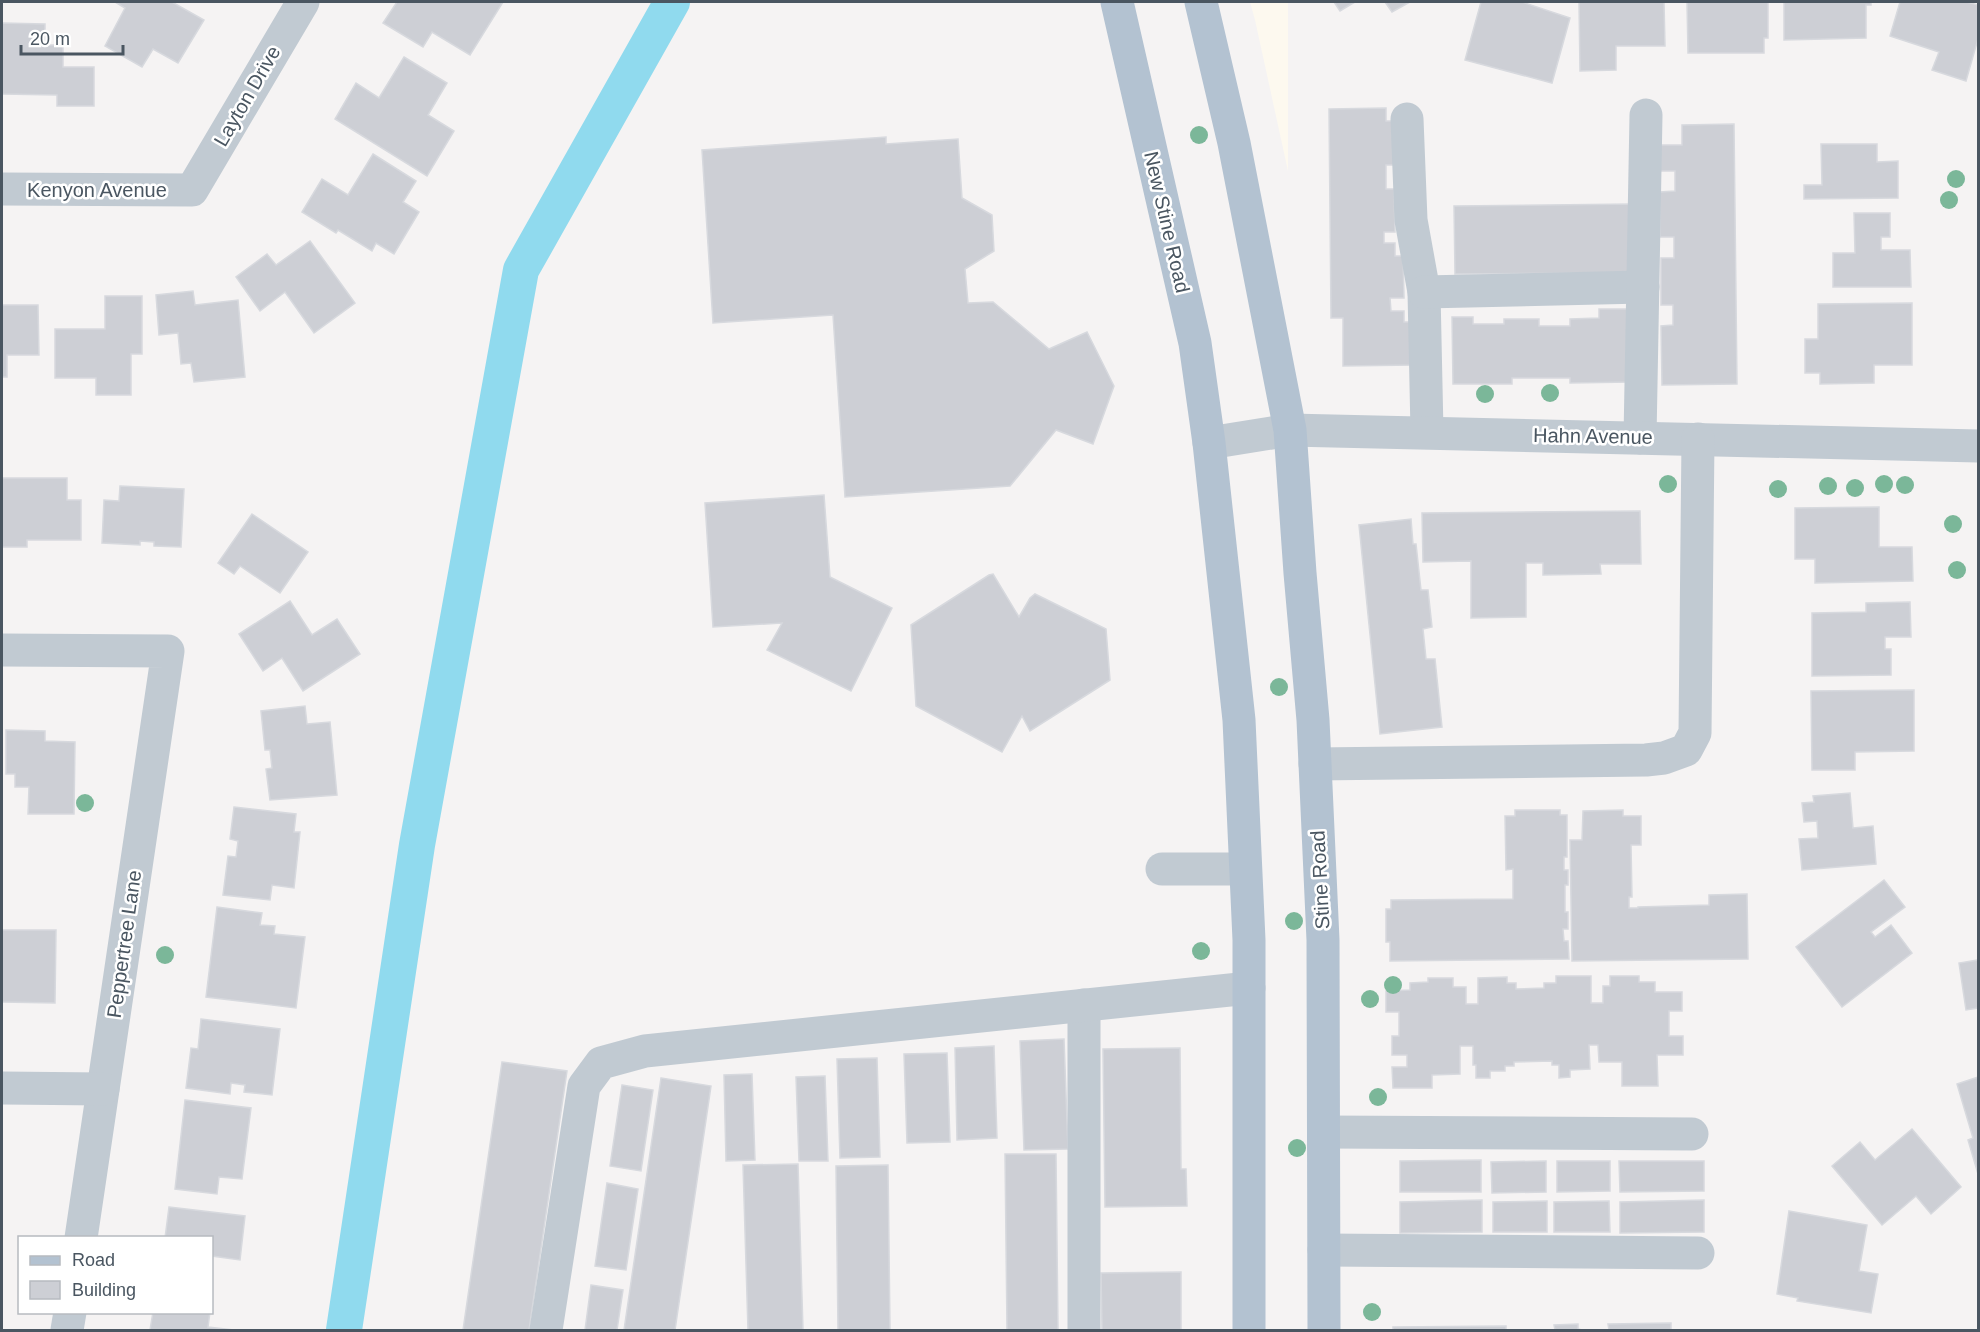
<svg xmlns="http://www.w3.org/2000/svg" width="1980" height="1332" font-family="Arial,sans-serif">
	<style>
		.commercial { fill: #fdf9ef }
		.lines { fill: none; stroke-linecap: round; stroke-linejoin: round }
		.canal { stroke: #90daee; stroke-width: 36 }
		.building { fill: #cdcfd5; stroke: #d7d9de; stroke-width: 1.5 }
		.minor { stroke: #c1cad2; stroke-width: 33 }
		.major { stroke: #b3c2d1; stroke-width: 33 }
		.tree { fill: #7bb799 }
		.labels { text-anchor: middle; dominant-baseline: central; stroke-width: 5; stroke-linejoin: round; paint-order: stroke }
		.street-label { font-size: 20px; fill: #4a5661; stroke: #fff }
	</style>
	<rect width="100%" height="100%" fill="#f5f3f3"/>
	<!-- commercial -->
	<path class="commercial" d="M1250,2h38v169l-33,-151z"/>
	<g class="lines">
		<!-- canal -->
		<path class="canal" d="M344,1330l73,-485 104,-575 151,-268"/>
	</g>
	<!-- building -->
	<g class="building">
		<path d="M115,2h57l32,18 -26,43 -25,-14 -11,18 -37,-21 20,-38z"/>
		<path d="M397,2h106l-33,53 -38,-23 -9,15 -40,-24z"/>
		<path d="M1334,2h21l-15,9z"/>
		<path d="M1385,2h25l-18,10z"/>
		<path d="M1481,2h41l48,16 -18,65 -87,-23z"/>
		<path d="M1579,2h85l1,44h-49v24l-36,1z"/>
		<path d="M1687,2h81v36h-4v15h-76z"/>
		<path d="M1784,2h87v3h-5v33l-82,2z"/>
		<path d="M1900,2h67l11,3v34l-12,42 -34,-11 7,-18 -49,-16z"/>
		<path d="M2,23l43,1v21h18v22h31v39h-37v-11l-55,-1z"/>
		<path d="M404,57l43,26 -19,32 26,16 -27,45 -92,-57 21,-36 23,15z"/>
		<path d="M1386,108v13h10v44h-10v24h8l1,43h-11v11h11v13h8l1,42h-14l1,13h13v11h10v43l-71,1v-48h-12l-2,-209z"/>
		<path d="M1734,124l3,260 -75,1 -1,-59 12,-1v-20h-12v-47h13v-21h-14v-45l15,-1v-20h-15l-1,-26h23v-20z"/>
		<path d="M886,137v7l72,-5 4,59 30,17 2,36 -29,18 3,34 25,-1 56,47 38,-17 27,54 -21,58 -37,-14 -46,56 -165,11 -12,-182 -120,8 -11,-173z"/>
		<path d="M1821,144h56v18l21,-1v37l-94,1v-14h18z"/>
		<path d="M373,154l43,27 -13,21 16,10 -25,42 -18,-11 -4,8 -34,-21 -2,3 -34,-21 20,-33 26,16z"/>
		<path d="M1634,204l1,69 -180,1 -1,-68z"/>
		<path d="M1854,213h36v24h-9v13h29l1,37h-78v-34h22z"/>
		<path d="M310,241l45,62 -41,30 -29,-41 -25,19 -24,-34 31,-23 9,11z"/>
		<path d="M193,291l2,14 43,-5 7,77 -51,5 -3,-19 -10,1 -3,-31 -19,2 -3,-40z"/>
		<path d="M105,296h37v58h-11v41h-35v-17h-41v-49h50z"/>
		<path d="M1912,303v62h-38v18l-54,1v-11h-15v-34h13v-35z"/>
		<path d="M2,305h36l1,50h-32v22h-5z"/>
		<path d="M1599,309h31l1,73 -61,1v-5h-58v6h-59l-1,-67h21v7h31v-5h35v7h31v-7l29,-1z"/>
		<path d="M2,478h65v22h14v40h-54v7h-25z"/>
		<path d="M120,486l64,3 -3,58 -27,-1v-4l-14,-1v4l-38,-2 2,-43 15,1z"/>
		<path d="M824,495l6,82 62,31 -41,83 -84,-41 15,-27 -69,4 -8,-124z"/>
		<path d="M1879,507v40h33l1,34 -98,2v-24h-20v-51z"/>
		<path d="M1640,511l1,53h-41l1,10 -58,1v-12h-17v54l-55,1v-57l-48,1 -1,-49z"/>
		<path d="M252,514l56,38 -28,41 -40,-27 -6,8 -16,-11z"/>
		<path d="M1411,519l2,25h3l5,46h7l4,37 -9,2 3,30h9l7,68 -62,7 -21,-209z"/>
		<path d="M993,574l26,43 11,-19 5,-4 71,35 4,51 -80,51 -8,-15 -20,36 -86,-46 -5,-81 78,-50z"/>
		<path d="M290,601l22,34 25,-16 23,35 -57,37 -21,-33 -19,13 -24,-37z"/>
		<path d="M1910,602l1,35h-26v12h6v26l-79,1v-63l54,-1v-9z"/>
		<path d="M1914,690v61l-59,1v18h-43l-1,-79z"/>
		<path d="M305,706l2,18 23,-2 7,73 -67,5 -4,-31 6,-1 -2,-18h-5l-4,-39z"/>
		<path d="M6,730l39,1v10l30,1 -1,72h-46l1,-27h-14v-13h-9z"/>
		<path d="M1850,793l3,35 20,-2 3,38 -74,6 -3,-31 19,-1 -1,-17 -13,1 -2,-19 12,-1 -1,-6z"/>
		<path d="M234,807l62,7 -2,18h6l-6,56 -22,-3 -2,15 -47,-5 5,-39 8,1 2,-16 -8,-2z"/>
		<path d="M1515,810h45v5h7v42h-3v13h4v15h-3v27h3v17h-5l1,12h4l1,18 -179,2v-19h-4v-33h5v-9l122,-1v-30l-7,1 -1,-54h10z"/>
		<path d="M1623,810v6h18v29h-10l1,52h-3v11h9v-1l71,-2v-10l38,-1 1,65 -176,2 -2,-121h12l1,-29z"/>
		<path d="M1884,880l21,27 -34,25 4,5 16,-12 21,28 -70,54 -46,-60z"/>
		<path d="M217,907l45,6 -2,12 15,1 -1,8 31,3 -9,71 -90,-11z"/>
		<path d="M2,930h54l-1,73 -53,-1z"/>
		<path d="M1978,960v48l-12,2 -7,-47z"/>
		<path d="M1556,976h35v27h12v-17h7v-10h29v6h16v10h27v19h-13v25h14v19h-26l1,31h-36v-24h-23l-1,-17h-9l1,24 -20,1v7l-11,1v-13h-7v-4l-38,1v4h-9v5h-15v7h-14v-13h-3v-19h-13v28l-28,1v13h-39l-1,-21h15v-12h-15v-19h7v-24h-13v-21l24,-1v-7l18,-1v-4h25v9h13v17h12v-26l29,-1v6h9v6l28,-1v-5h12z"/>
		<path d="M201,1019l79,10 -8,66 -28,-3 1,-7 -14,-2 -1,11 -44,-6 5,-40 7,1z"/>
		<path d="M1064,1039l4,110 -44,1 -4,-109z"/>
		<path d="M994,1046l3,92 -40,2 -2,-92z"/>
		<path d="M1180,1048l1,121h5l1,37 -82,1 -2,-158z"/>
		<path d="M947,1053l3,89 -43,1 -3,-89z"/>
		<path d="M877,1058l3,99 -40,1 -3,-99z"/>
		<path d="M502,1062l65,9 -38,259h-66z"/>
		<path d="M752,1074l3,86 -29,1 -2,-86z"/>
		<path d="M825,1076l3,85h-29l-3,-84z"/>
		<path d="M1978,1077v97l-10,-34 5,-2 -16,-54z"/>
		<path d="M661,1078l50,8 -36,244h-51z"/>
		<path d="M622,1085l31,5 -12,81 -31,-5z"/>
		<path d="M185,1100l66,8 -9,71 -23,-2 -2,17 -42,-5z"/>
		<path d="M1912,1129l49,58 -30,27 -15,-18 -34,29 -50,-59 28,-24 15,18z"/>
		<path d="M1005,1154h51l2,176h-51z"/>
		<path d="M1481,1160v32h-81v-31z"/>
		<path d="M1546,1161v31l-54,1 -1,-31z"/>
		<path d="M1557,1161h53v30l-53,1z"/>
		<path d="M1619,1161h85v30l-84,1z"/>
		<path d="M798,1164l5,166h-55l-5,-165z"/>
		<path d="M888,1165l2,165h-52l-2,-164z"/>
		<path d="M607,1183l31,6 -12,81 -31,-4z"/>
		<path d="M1482,1200v32l-82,1v-31z"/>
		<path d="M1704,1200v32l-84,1v-31z"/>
		<path d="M1547,1201v31h-54v-30z"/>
		<path d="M1609,1201l1,31h-56v-30z"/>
		<path d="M169,1207l76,9 -5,44 -28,-4v-18h-47z"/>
		<path d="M1789,1211l78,14 -8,46 19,3 -7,39 -74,-12 1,-3 -21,-4z"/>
		<path d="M1181,1272v58h-79l-1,-57z"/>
		<path d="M591,1285l32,5 -6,40h-32z"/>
		<path d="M153,1312h57l-2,15 26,3h-84z"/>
		<path d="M1671,1323v7h-62l-1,-6z"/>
		<path d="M1578,1324v5l4,1h-36h9l-1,-5z"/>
		<path d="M1506,1326v4h7h-120v-3z"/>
	</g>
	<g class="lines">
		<!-- minor -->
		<g class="minor">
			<path d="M1407,119l4,101 13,72 3,140"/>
			<path d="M2,189l190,1 111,-188"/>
			<path d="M1424,292l219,-5"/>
			<path d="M1640,438l6,-323"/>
			<path d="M1209,443l81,-13 688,16"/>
			<path d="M2,650l166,1 -87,587"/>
			<path d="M1315,764l331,-4 18,-2 22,-8 9,-17 3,-294"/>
			<path d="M1162,869h83"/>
			<path d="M1084,1005v325"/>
			<path d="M2,1088l101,1"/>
			<path d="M1324,1132l368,2"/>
			<path d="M1324,1250l374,3"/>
			<path d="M67,1330l3,-18"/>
			<path d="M546,1330l38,-244 17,-23 44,-12 604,-63"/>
		</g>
		<!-- major -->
		<g class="major">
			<path d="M1117,2l78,341 14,100 30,277 10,220v390"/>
			<path d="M1201,2l33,141 56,287 10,143 13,147 10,220 1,390"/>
		</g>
	</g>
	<!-- trees -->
	<g class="tree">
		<circle cx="1199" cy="135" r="9"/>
		<circle cx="1956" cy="179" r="9"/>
		<circle cx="1949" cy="200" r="9"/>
		<circle cx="1550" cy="393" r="9"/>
		<circle cx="1485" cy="394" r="9"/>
		<circle cx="1668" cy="484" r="9"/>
		<circle cx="1884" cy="484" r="9"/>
		<circle cx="1905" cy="485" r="9"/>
		<circle cx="1828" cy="486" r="9"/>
		<circle cx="1855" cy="488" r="9"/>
		<circle cx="1778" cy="489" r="9"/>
		<circle cx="1953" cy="524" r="9"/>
		<circle cx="1957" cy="570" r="9"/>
		<circle cx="1279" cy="687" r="9"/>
		<circle cx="85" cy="803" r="9"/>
		<circle cx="1294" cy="921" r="9"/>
		<circle cx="1201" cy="951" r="9"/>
		<circle cx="165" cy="955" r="9"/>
		<circle cx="1393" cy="985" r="9"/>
		<circle cx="1370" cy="999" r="9"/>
		<circle cx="1378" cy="1097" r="9"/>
		<circle cx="1297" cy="1148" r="9"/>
		<circle cx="1372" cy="1312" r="9"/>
	</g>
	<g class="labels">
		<!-- street labels -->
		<g class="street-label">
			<text transform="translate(247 96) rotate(-60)">Layton Drive</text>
			<text x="97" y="190">Kenyon Avenue</text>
			<text transform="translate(1167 222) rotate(77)">New Stine Road</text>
			<text transform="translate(1593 436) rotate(1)">Hahn Avenue</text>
			<text transform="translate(1320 880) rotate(-93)">Stine Road</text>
			<text transform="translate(124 944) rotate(-82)">Peppertree Lane</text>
		</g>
	</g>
	<!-- border -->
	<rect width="1980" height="1332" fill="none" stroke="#4a5661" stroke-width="6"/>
	<!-- legend -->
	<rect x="18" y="1236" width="195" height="78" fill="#ffffff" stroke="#b7bbc0" stroke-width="1.5"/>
	<rect x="30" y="1256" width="30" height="9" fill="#b3c2d1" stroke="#b7bbc0" stroke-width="1.5"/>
	<text x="72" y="1266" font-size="18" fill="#4a5661">Road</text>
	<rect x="30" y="1281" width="30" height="18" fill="#cdcfd5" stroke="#b7bbc0" stroke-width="1.5"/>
	<text x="72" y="1296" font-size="18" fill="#4a5661">Building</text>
	<!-- scale -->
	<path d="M21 45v9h102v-9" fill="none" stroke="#4a5661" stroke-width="3"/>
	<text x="30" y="45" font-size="18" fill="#4a5661" stroke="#ffffff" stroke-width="4.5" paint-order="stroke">20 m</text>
</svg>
